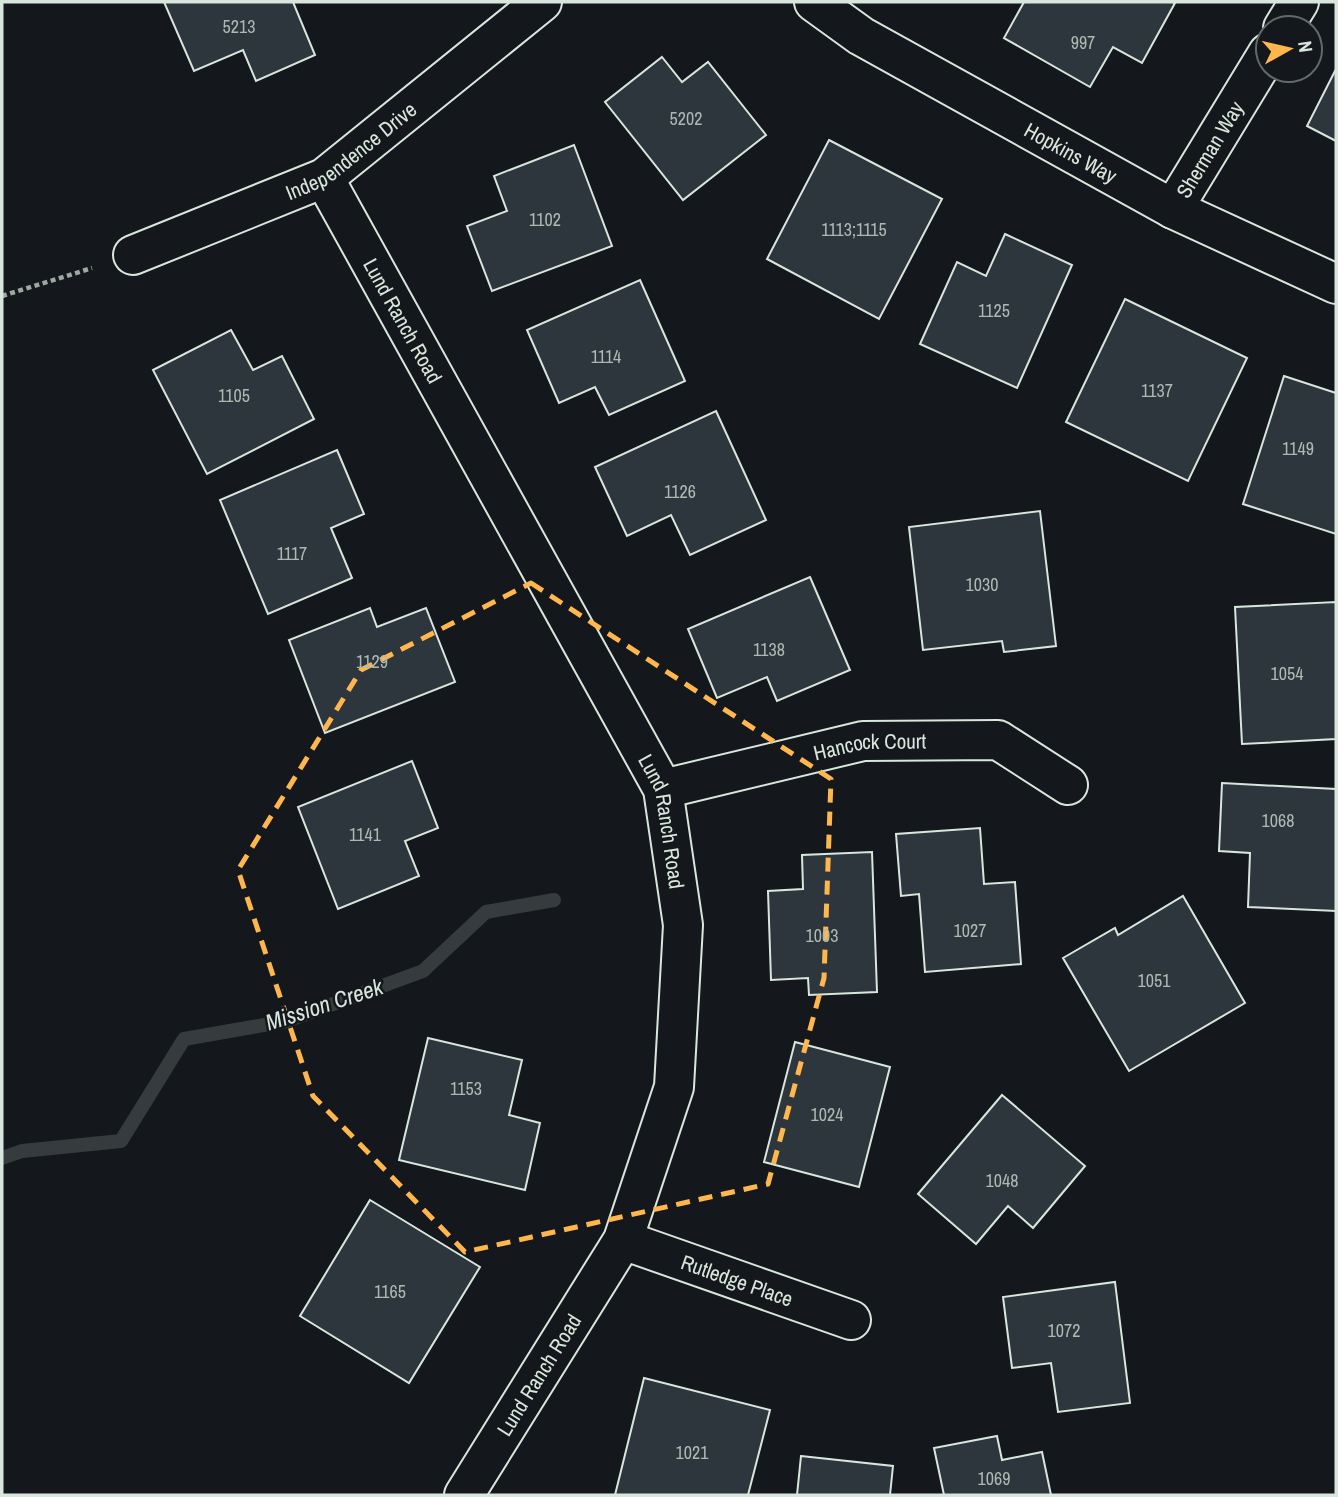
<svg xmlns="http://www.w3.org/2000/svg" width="1338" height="1497" font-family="'Archivo Narrow',sans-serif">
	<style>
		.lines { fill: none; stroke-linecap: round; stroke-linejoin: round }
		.stream { stroke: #363b3e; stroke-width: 14 }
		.building { fill: #2c363c; stroke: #d8e6dc; stroke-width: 2 }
		.street-casing { stroke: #d8e6dc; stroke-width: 42 }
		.path { stroke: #9da8a2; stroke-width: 4.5; stroke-dasharray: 5 3.5; stroke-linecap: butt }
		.street { stroke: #14181c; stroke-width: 38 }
		.marked { fill: none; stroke: #ffb74d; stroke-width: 5; stroke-dasharray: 14 9; stroke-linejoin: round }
		.labels { text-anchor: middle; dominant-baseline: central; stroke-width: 5; stroke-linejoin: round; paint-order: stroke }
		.number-label { font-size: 18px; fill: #adbab4 }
		.street-label { font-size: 21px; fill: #d8e6dc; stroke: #14181c }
		.water-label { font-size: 23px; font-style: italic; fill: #d8e6dc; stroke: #14181c }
	</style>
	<rect width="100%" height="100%" fill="#14181c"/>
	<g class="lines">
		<!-- stream -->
		<path class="stream" d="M2,1158l20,-7 99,-10 63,-102 103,-18 136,-50 63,-59 68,-12"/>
	</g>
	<!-- building -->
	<g class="building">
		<path d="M164,2h129l22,53 -59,26 -13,-31 -49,21z"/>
		<path d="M1024,2h148l3,1 -33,60 -29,-16 -23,40 -86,-49z"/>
		<path d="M662,57l20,25 26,-20 58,73 -83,65 -78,-98z"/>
		<path d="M1336,69v72l-29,-15z"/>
		<path d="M829,140l113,59 -63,120 -112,-60z"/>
		<path d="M574,145l38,101 -120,45 -25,-65 40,-15 -13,-35z"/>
		<path d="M1005,234l67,31 -55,123 -97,-44 37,-82 29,14z"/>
		<path d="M640,280l45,101 -76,34 -14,-28 -36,16 -32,-73z"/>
		<path d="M1125,299l122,59 -59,123 -122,-59z"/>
		<path d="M231,330l22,40 29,-14 32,63 -107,55 -54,-104z"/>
		<path d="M1284,376l52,17v141l-93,-30z"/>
		<path d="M716,411l50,109 -76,35 -19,-40 -44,21 -32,-69z"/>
		<path d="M337,450l27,64 -33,14 21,50 -84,36 -48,-114z"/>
		<path d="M1040,511l16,135 -52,6 -2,-11 -79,9 -14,-123z"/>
		<path d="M810,577l40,93 -73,31 -10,-24 -50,21 -29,-69z"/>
		<path d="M1336,602v137l-94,5 -7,-137z"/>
		<path d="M370,608l7,19 49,-19 29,74 -130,51 -36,-93z"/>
		<path d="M412,761l26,67 -33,13 14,35 -81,33 -40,-102z"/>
		<path d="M1222,783l114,6v122l-88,-4 2,-54 -31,-2z"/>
		<path d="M980,828l4,56 31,-2 6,82 -96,8 -6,-78 -18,2 -5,-62z"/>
		<path d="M872,852l5,140 -68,3 -1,-17 -37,2 -3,-89 35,-2 -1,-34z"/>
		<path d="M1183,896l62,107 -116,68 -66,-113 52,-30 3,7z"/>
		<path d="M428,1038l94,22 -13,55 31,8 -15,67 -126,-30z"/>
		<path d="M795,1042l95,25 -31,120 -95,-25z"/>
		<path d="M1002,1095l83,71 -52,62 -25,-22 -32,38 -58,-50z"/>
		<path d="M370,1200l110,67 -71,116 -109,-67z"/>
		<path d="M1115,1282l15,121 -72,9 -7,-49 -39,5 -9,-71z"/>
		<path d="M644,1378l126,32 -22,85h-133z"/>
		<path d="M997,1436l5,24 40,-8 9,43h-107l-10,-47z"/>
		<path d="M801,1456l92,10 -3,29h-93z"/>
	</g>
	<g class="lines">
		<defs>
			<g id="street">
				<path id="s1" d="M814,2l47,34 312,173 163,75"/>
				<path d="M1283,28l16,-26"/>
				<path id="s2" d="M324,178l339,611 20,136 -9,162 -51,153 -159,255"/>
				<path id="s3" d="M1173,209l95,-156"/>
				<path id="s4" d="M133,255l191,-77 218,-176"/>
				<path id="s5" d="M663,789l200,-48 135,-1 70,45"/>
				<path id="s6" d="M623,1240l228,80"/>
			</g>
		</defs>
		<!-- street casing -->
		<use href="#street" class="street-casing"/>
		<!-- path -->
		<path class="path" d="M2,296l90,-28"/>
		<!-- street -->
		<use href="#street" class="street"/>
	</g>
	<!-- marked area -->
	<path class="marked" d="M531,583l300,196 -7,199 -56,206 -303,68 -152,-156 -75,-226 123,-200z"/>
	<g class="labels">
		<!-- number labels -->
		<g class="number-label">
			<text x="239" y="26">5213</text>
			<text x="1083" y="42">997</text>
			<text x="686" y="118">5202</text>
			<text x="545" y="219">1102</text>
			<text x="854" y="229">1113;1115</text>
			<text x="994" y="310">1125</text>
			<text x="606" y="356">1114</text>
			<text x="1157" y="390">1137</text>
			<text x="234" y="395">1105</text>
			<text x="1298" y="448">1149</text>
			<text x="680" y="491">1126</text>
			<text x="292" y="553">1117</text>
			<text x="982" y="584">1030</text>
			<text x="769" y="649">1138</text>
			<text x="372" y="661">1129</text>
			<text x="1287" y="673">1054</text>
			<text x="1278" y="820">1068</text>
			<text x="365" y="834">1141</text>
			<text x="970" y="930">1027</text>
			<text x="822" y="935">1003</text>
			<text x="1154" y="980">1051</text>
			<text x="466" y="1088">1153</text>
			<text x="827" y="1114">1024</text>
			<text x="1002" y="1180">1048</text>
			<text x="390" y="1291">1165</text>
			<text x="1064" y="1330">1072</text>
			<text x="692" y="1452">1021</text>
			<text x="994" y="1478">1069</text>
		</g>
		<!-- street labels -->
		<g class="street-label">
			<text stroke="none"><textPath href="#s4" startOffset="243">Independence Drive</textPath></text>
			<text stroke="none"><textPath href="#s3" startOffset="70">Sherman Way</textPath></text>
			<text stroke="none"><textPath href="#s1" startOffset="298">Hopkins Way</textPath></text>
			<text stroke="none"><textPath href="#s2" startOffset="163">Lund Ranch Road</textPath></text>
			<text stroke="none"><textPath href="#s5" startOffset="212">Hancock Court</textPath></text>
			<text stroke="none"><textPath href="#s2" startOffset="730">Lund Ranch Road</textPath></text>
			<text stroke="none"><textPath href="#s6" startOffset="121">Rutledge Place</textPath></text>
			<text transform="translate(539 1375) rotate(-58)">Lund Ranch Road</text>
		</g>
		<!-- water labels -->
		<g class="water-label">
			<text transform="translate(324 1004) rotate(-18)">Mission Creek</text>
		</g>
	</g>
	<!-- border -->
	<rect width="1338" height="1497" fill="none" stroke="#d8e6dc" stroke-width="7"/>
	<!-- north arrow -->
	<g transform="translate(1289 49) rotate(82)"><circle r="33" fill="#14181c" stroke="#626a69" stroke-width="2"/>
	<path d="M0-5L12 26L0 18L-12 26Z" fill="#ffb74d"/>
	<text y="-10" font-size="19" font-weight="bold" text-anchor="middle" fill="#d8e6dc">N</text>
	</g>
</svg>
